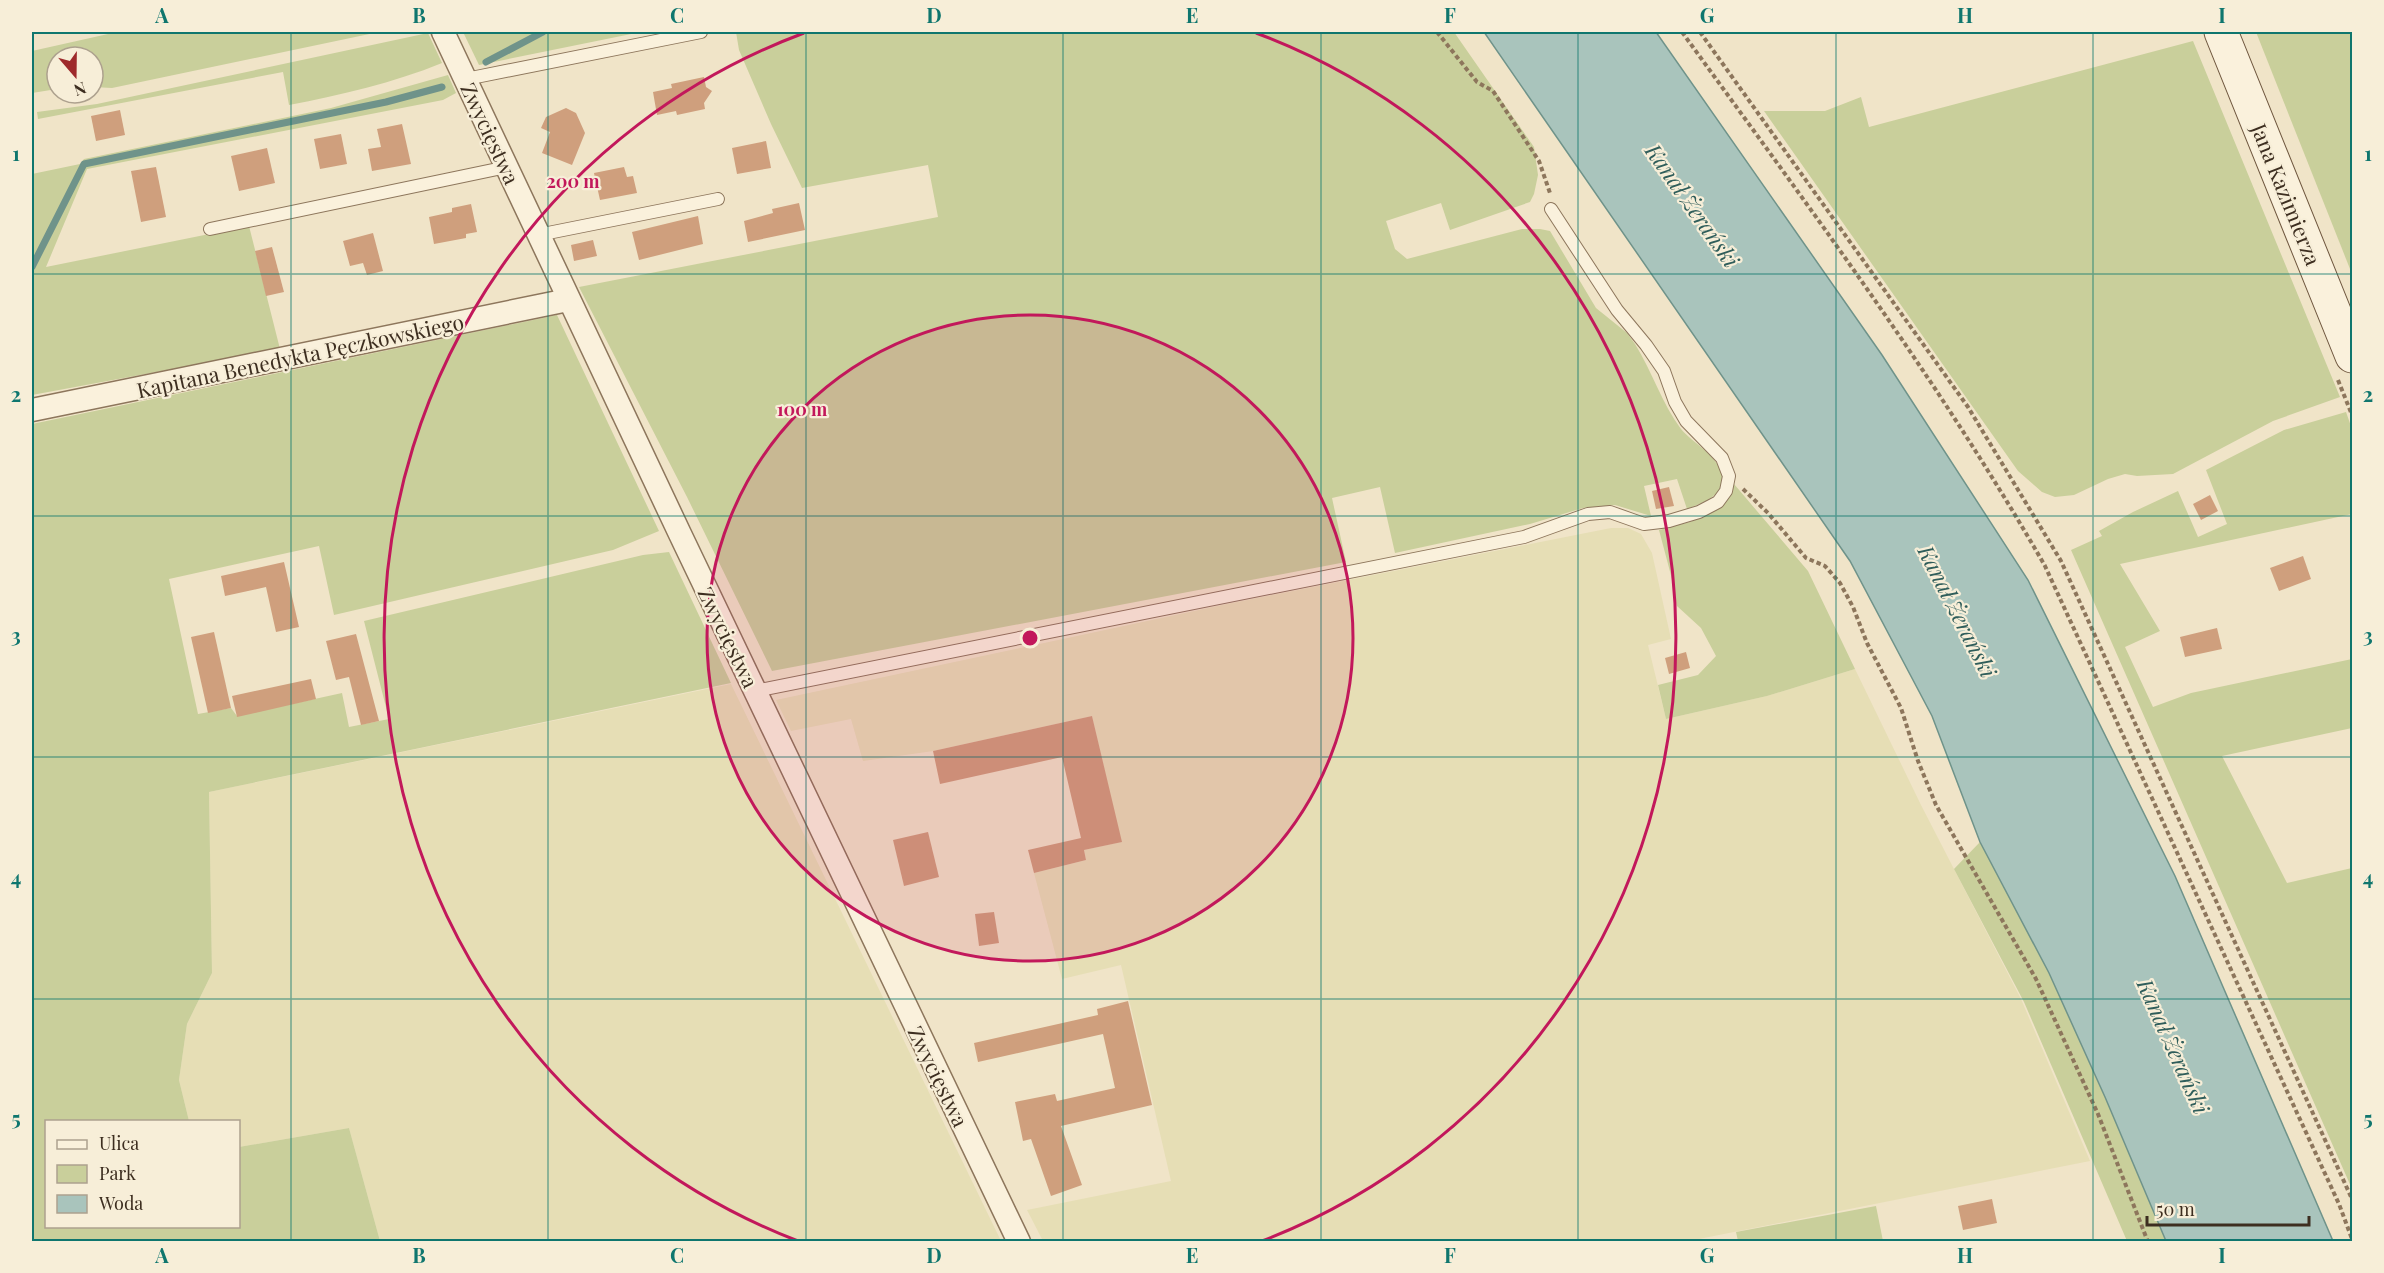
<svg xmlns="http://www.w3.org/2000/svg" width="2384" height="1273" font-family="'Playfair Display',serif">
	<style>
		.farmland { fill: #e6deb5 }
		.green { fill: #c9cf9b }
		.water { fill: #a9c4bc; stroke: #6f938a; stroke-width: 1.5 }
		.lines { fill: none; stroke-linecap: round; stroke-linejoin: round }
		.stream { stroke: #6f938a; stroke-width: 7 }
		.building { fill: #cf9f7d }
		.lane-casing { stroke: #8d765c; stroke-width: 14 }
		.street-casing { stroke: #8d765c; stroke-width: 25 }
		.secondary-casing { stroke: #6f573f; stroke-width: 35 }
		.path { stroke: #8d765c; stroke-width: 4; stroke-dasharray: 4.5 3; stroke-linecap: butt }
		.lane { stroke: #faf1dc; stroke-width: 12 }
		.street { stroke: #faf1dc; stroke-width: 22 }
		.secondary { stroke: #faf1dc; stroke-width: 33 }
		.grid { fill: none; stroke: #0f766e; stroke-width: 1.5; stroke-opacity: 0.55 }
		.ring { fill: none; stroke: #c2185b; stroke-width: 3 }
		.labels { text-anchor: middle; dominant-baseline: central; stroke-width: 4.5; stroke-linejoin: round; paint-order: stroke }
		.street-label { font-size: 21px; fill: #3d2e20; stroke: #f7eed8 }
		.water-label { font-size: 22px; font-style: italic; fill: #2f5d5a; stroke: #f7eed8 }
		.centre { fill: #c2185b; stroke: #f7eed8; stroke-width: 3 }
		.ring-label { font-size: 18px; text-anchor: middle; font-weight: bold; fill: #c2185b; stroke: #f7eed8; stroke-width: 4.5; stroke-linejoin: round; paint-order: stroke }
		.neatline { fill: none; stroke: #0f766e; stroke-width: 2 }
		.grid-label { font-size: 20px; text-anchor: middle; font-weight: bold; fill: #0f766e }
	</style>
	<rect width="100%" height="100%" fill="#f0e4c8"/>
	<!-- farmland -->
	<g class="farmland">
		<path d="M1611,528h17l13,6 11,19 19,86 -23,6 18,74 101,-23 88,-27 66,136 100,194 69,162 -401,80h-646l-16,-31 144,-29 -50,-216 -59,14 -28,-106 52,-13 -2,-10 37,-8 -29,-126 -159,35 -70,10 -12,-42 -60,12 -15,-31 451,-96z"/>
		<path d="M731,684l270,557h-621l-31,-113 -110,19 -1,-25 -49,-1 -10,-41 8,-56 25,-51 -3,-181z"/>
	</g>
	<!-- green -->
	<g class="green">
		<path d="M117,32h262l-267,56 -19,-1v-30h-36v32l-25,4v-42z"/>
		<path d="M463,32h178l-162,33z"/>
		<path d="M736,32h718l80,115 4,28 -4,19 -4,8 -80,28 -9,-27 -55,18 9,28 12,10 115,-30h18l10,2 46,77 31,25 8,11c17,27 27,60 46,85 11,14 45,31 41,53 -3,16 -21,21 -35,27l-10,-30 -33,7 7,30 -36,-11 -32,3 -53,16 -135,29 -15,-66 -48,11 14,64 -574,109 -85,-174 -108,-210 359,-70 -10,-52 -126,23 -31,-64 -32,-74z"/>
		<path d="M2256,32h96v242z"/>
		<path d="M428,33l14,30c-49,20 -101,32 -153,42l-6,-33 -245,47 -1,-7 60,-8z"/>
		<path d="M2193,41l147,356 -67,24 -100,53 -36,2 -12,-2 -17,5 -34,16 -19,2 -13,-5 -24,-21 -254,-360h61l36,-14 8,30z"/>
		<path d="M448,75l8,18 -13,7 -356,69 -41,98 203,-41 31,123 -248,46v-221l48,-10 4,-5 247,-51z"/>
		<path d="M557,315l102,216 -46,19 -279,65 -15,-69 -150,33 29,135 33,-6 6,8 105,-23 7,34 40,-8 -25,-98 279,-66 26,-3 62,131 -522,109 3,181 -25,51 -8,56 10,41 -143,1v104h192l1,-79 110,-19 31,113h-348v-817z"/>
		<path d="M2346,412l6,17v85l-232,50 40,67 -35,16 28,60 38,-14 161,-34v69l-130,28 65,127 65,-15v321l-281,-639 31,-14 -3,-5 34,-19 45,-21 20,46 29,-13 -21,-54 78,-40z"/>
		<path d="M1734,484l74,87 47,98 -88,27 -101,23 -8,-34 40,-10 18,-19 -15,-28 -24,-22 -4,-23 -14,-53 31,-8 32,-15z"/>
		<path d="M1980,842l69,131 56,124 61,144h-39l-103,-239 -70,-133z"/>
		<path d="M1876,1206l7,35h-145l-2,-9z"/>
	</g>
	<!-- water -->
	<path class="water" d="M1484,32h172l226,323 146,225 147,296 158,365h-167l-61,-144 -56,-124 -69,-131 -48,-126 -82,-155z"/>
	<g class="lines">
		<!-- stream -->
		<g class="stream">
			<path d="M486,62l57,-30"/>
			<path d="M32,267l52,-103 302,-62 56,-15"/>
		</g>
	</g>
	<!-- building -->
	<g class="building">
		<path d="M704,77l2,10 6,4 -8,12 1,6 -28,6 -1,-4 -19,4 -4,-23 19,-4 -1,-4z"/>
		<path d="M566,108l10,5 9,20 -13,32 -30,-12 8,-21 -9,-4 5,-11z"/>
		<path d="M120,110l5,25 -29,6 -5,-25z"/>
		<path d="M402,124l9,40 -39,7 -4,-22 13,-2 -4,-18z"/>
		<path d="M341,134l6,30 -27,5 -6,-30z"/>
		<path d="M766,141l5,27 -34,6 -5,-26z"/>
		<path d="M267,148l8,35 -36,8 -8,-35z"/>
		<path d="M156,167l10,50 -25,5 -10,-51z"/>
		<path d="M624,167l3,10 6,-1 4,17 -37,7 -6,-27z"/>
		<path d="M799,203l6,27 -57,12 -4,-21 29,-8 -1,-4z"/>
		<path d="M471,204l6,28 -11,2v4l-32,6 -5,-27 23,-5v-4z"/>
		<path d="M698,216l5,28 -64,16 -7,-28z"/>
		<path d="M373,233l10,38 -16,4 -4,-12 -13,3 -7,-25z"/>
		<path d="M593,240l4,16 -23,5 -3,-16z"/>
		<path d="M272,247l12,45 -18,4 -11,-45z"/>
		<path d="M1669,487l5,19 -18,3 -4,-18z"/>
		<path d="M2210,495l8,16 -17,9 -8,-16z"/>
		<path d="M2303,556l8,23 -32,12 -9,-23z"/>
		<path d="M284,562l15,65 -23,5 -10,-45 -41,9 -4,-20z"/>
		<path d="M2217,628l5,21 -37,8 -5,-20z"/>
		<path d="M214,632l17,76 -23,5 -17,-76z"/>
		<path d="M356,634l23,87 -18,4 -12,-48 -13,3 -10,-39z"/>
		<path d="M1686,652l4,16 -21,6 -4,-16z"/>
		<path d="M311,679l5,20 -79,18 -5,-21z"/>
		<path d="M1092,716l30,126 -38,8 2,10 -52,13 -6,-23 53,-12 -19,-81 -122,27 -7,-33z"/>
		<path d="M928,832l11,45 -35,9 -11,-46z"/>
		<path d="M994,912l5,31 -20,3 -4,-32z"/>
		<path d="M1128,1001l24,104 -91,21 21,59 -31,11 -20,-57 -8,2 -8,-39 40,-8 2,7 58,-13 -12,-54 -125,28 -4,-19 124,-28 -1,-6z"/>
		<path d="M1992,1199l5,24 -34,7 -5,-24z"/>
	</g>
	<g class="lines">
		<defs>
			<g id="lane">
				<path d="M466,79l235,-47"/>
				<path d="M210,229l297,-62"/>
				<path d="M538,235l180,-36"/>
				<path d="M755,691l769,-154 64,-23 22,-2 34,12 25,-3 30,-9 19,-10 8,-11 3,-15 -7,-18 -36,-37 -11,-19 -11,-31 -18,-26 -29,-35 -66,-101"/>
			</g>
			<g id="street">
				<path d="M443,32l237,502 339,708"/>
				<path d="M32,410l536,-110"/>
			</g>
			<path id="secondary" d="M2221,32l131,324"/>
		</defs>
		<!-- lane casing -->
		<use href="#lane" class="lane-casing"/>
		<!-- street casing -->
		<use href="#street" class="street-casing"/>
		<!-- secondary casing -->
		<use href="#secondary" class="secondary-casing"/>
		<!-- path -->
		<g class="path">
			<path d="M1437,32l40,50 16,9 46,70 11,32"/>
			<path d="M1682,32c126,174 256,347 363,534l294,638 13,35"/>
			<path d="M1700,32l268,375 93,154 291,638"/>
			<path d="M2338,380l14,35"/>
			<path d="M1743,489l25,24 38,45 19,8 15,17 13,24 14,36 34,65 17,53 18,44 100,174 62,135 50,128"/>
		</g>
		<!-- lane -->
		<use href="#lane" class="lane"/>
		<!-- street -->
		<use href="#street" class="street"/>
		<!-- secondary -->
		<use href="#secondary" class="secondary"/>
	</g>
	<!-- grid -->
	<path class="grid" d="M291,32v1210M548,32v1210M806,32v1210M1063,32v1210M1321,32v1210M1578,32v1210M1836,32v1210M2093,32v1210M32,274h2320M32,516h2320M32,757h2320M32,999h2320"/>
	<!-- distance rings -->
	<circle cx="1030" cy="638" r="323" fill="#c2185b" fill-opacity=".12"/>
	<g class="ring">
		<circle cx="1030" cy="638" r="323"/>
		<path d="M798 1241A646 646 0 0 1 804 33M1256 33A646 646 0 0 1 1262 1241"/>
	</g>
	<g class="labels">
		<!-- street labels -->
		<g class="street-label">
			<text transform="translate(491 133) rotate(65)">Zwycięstwa</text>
			<text transform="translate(2287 194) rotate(68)">Jana Kazimierza</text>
			<text transform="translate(300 355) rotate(-12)">Kapitana Benedykta Pęczkowskiego</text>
			<text transform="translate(729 637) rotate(64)">Zwycięstwa</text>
			<text transform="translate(939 1076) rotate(64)">Zwycięstwa</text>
		</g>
		<!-- water labels -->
		<g class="water-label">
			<text transform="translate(1693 205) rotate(55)">Kanał Żerański</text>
			<text transform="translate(1958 611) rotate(63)">Kanał Żerański</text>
			<text transform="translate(2174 1046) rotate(66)">Kanał Żerański</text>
		</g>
	</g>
	<circle cx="1030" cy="638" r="9" class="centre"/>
	<g class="ring-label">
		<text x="573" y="188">200 m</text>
		<text x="802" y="416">100 m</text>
	</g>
	<!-- border -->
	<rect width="2384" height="1273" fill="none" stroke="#f7eed8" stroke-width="66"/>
	<!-- legend -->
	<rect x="45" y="1120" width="195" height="108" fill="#f7eed8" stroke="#ada18e" stroke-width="1.5"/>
	<rect x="57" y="1140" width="30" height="9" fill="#faf1dc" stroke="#ada18e" stroke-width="1.5"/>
	<text x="99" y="1150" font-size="18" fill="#3d2e20">Ulica</text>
	<rect x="57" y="1165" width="30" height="18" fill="#c9cf9b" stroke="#ada18e" stroke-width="1.5"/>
	<text x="99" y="1180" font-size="18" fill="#3d2e20">Park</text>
	<rect x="57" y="1195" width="30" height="18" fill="#a9c4bc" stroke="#ada18e" stroke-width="1.5"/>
	<text x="99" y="1210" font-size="18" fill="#3d2e20">Woda</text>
	<!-- north arrow -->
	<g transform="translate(75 75) rotate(160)"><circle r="28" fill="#f7eed8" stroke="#ada18e" stroke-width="1.5"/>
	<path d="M0-4.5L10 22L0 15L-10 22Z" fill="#9e2a2b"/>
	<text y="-9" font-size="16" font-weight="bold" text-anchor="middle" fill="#3d2e20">N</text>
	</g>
	<!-- scale -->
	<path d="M2147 1216v9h162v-9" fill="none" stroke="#3d2e20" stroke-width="3"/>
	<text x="2156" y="1216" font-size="18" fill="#3d2e20" stroke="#f7eed8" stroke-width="4.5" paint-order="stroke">50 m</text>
	<rect x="33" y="33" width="2318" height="1207" class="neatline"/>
	<g class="grid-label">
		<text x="162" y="23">A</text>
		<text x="419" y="23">B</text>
		<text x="677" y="23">C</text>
		<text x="934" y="23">D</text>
		<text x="1192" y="23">E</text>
		<text x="1450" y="23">F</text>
		<text x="1707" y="23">G</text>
		<text x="1965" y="23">H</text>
		<text x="2222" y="23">I</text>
		<text x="16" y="161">1</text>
		<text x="2368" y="161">1</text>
		<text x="16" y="402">2</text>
		<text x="2368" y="402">2</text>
		<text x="16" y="643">3</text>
		<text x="2368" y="643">3</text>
		<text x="16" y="885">4</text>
		<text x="2368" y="885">4</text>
		<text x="16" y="1126">5</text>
		<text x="2368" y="1126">5</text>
		<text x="162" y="1263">A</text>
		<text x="419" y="1263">B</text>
		<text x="677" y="1263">C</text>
		<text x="934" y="1263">D</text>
		<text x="1192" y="1263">E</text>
		<text x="1450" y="1263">F</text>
		<text x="1707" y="1263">G</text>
		<text x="1965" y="1263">H</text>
		<text x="2222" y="1263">I</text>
	</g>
</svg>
